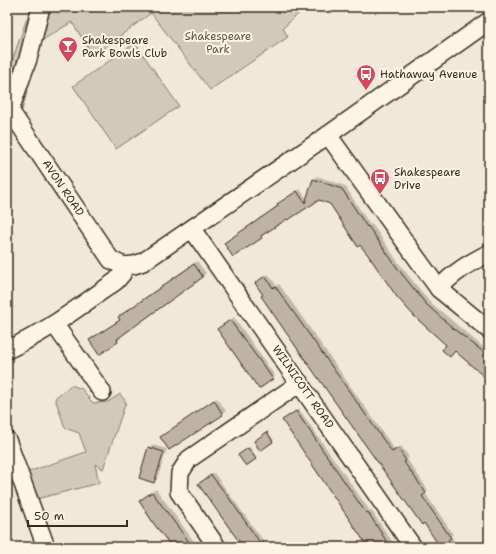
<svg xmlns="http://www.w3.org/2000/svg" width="496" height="554" font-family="'Shantell Sans',sans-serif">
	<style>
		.green { fill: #d2c9ba; stroke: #867a6c }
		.shadow { fill: #0003 }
		.building { fill: #beb3a4; stroke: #3b2a1e }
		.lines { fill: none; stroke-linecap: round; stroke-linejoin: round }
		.minor-casing { stroke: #3b2a1e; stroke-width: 20 }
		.minor { stroke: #fcf5e5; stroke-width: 17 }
		.labels { text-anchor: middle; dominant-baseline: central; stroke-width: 4; stroke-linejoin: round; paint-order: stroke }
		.park-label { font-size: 11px; fill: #615245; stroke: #fcf5e5 }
		.poi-label { font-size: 11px; fill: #3b2a1e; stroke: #fcf5e5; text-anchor: start }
		.street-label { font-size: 11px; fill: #3b2a1e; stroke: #fcf5e5 }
	</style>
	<rect width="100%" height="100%" fill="#f0e9d9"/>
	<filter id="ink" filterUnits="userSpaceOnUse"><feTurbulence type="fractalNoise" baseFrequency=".025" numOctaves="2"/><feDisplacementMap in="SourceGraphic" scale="8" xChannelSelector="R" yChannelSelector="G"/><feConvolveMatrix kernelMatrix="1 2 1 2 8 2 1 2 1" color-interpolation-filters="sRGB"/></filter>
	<g filter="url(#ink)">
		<!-- green -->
		<g class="green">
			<path d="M31,7h275l-23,21 5,9 -78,53 -59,-77 -58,43 -21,-34 -28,17 -5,9 -17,62 -15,-23v-12z"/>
			<path d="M135,43l44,63 -63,43 -43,-63z"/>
			<path d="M71,385l11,4 11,14 15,-1 12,-8 6,8 -23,67 -8,-5 4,19 -70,18 -10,-26 67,-23 -7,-19 -14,-5 -10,-30z"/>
		</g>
		<!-- shadow -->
		<g class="shadow">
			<path d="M317,176l28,10 25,39 2,-1 29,42 28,35 60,51v27l-41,-34 -117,-142 -12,-4 -32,18 -54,39 27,-36 21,-18 19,-13 7,10 7,-20z"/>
			<path d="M197,261l9,12 -3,3 -84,60 2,2 -3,3 -19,12 -5,-16 27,-18 1,-5z"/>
			<path d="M268,274l9,12 2,-2 116,166 6,-4 8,11 -2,2 21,31 -3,3 28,41 -2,2 7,11h-17l-185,-264z"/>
			<path d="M234,317l41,59 -3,3 -54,-50z"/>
			<path d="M217,398l9,13 -57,38 -8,-12z"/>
			<path d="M299,409l71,102 1,-1 25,37h-27l-82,-130z"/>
			<path d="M268,432l6,8 -14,9 -4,-9z"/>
			<path d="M152,445l15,4 -10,30 -3,3 -5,-34z"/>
			<path d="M250,447l6,10 -1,1 -15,-4z"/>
			<path d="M214,473l54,74h-24l-42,-66z"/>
			<path d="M156,489l42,58h-23l-31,-49z"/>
		</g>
		<!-- building -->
		<g class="building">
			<path d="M313,179l29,10 25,38 1,-1 30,43 28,35 28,25 32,25 3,4v23l-34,-30 -5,6 -8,-7 4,-5 -31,-28 -18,-20 -29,-42 -8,-10 -2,2 -28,-43 -11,-4 -31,20 -1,-1 -26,17 1,2 -29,19 -9,-14 31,-21 23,-16 -1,-2 20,-13 8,12z"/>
			<path d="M194,264l9,13 -86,62 1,3 -19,13 -10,-15 31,-20 -2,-3z"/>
			<path d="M265,276l8,12 2,-2 117,166 6,-4 8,13 -2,1 22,31 -4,3 29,42 -3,2 5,7h-13l-16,-24 -2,2 -135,-191 -26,-38 2,-1 -8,-12z"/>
			<path d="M230,320l43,59 -14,10 -42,-60z"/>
			<path d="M214,400l9,15 -54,35 -9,-13z"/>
			<path d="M296,411l70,102 2,-1 22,35h-22l-86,-127z"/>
			<path d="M267,432l6,10 -13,9 -6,-10z"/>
			<path d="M148,447l16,5 -10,31 -15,-5z"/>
			<path d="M248,448l8,11 -10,7 -8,-11z"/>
			<path d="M211,475l16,20 36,52h-20l-45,-63z"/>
			<path d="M152,492l37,50 -7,5h-10l-18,-23 -15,-23z"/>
		</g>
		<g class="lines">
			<defs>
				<g id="minor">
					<path d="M7,106l104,154 13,6"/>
					<path d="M10,110l18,-51 13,-52"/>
					<path d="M328,135l111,154 50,41"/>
					<path d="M192,229l221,318"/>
					<path d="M439,289c13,-16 31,-26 50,-36"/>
					<path d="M55,325l47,67"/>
					<path d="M7,350c40,-18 73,-44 109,-69l6,-7 2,-8 10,-1 9,-3 185,-127 161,-114"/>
					<path d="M7,440l39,107"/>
					<path d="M217,547l-38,-55 1,-19 9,-14 111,-76"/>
				</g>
			</defs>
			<!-- minor casing -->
			<use href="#minor" class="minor-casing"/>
			<!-- minor -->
			<use href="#minor" class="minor"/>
		</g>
	</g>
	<!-- icons -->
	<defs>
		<symbol id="bar-pin" viewBox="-11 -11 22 30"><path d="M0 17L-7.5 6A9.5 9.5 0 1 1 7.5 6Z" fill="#d1495b" stroke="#fcf5e5"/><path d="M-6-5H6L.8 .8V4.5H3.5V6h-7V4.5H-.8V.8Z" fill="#fff"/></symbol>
		<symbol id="bus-pin" viewBox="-11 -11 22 30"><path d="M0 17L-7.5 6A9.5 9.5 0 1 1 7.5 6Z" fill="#d1495b" stroke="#fcf5e5"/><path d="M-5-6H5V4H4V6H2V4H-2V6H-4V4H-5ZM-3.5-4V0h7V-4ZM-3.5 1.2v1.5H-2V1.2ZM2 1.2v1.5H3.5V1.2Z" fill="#fff"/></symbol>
	</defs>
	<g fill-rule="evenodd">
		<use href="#bar-pin" x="57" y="35" width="22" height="30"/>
		<use href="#bus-pin" x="355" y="63" width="22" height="30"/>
		<use href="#bus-pin" x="369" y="167" width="22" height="30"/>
	</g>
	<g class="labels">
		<!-- park labels -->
		<g class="park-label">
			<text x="218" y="36">Shakespeare<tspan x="218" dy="13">Park</tspan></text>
		</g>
		<!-- poi labels -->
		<g class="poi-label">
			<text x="82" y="40">Shakespeare<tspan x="82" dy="13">Park Bowls Club</tspan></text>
			<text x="380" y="74">Hathaway Avenue</text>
			<text x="394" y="172">Shakespeare<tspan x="394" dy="13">Drive</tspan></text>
		</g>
		<!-- street labels -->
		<g class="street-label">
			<text transform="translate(63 188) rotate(56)">AVON ROAD</text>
			<text transform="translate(303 387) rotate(55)">WILNICOTT ROAD</text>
		</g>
	</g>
	<!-- margin -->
	<rect width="496" height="554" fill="none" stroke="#fcf5e5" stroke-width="24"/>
	<rect x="12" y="12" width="472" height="530" fill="none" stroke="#3b2a1e" stroke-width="1.5" filter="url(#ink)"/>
	<!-- scale -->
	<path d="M28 520v6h99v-6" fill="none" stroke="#3b2a1e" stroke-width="2"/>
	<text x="34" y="520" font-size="12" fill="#3b2a1e" stroke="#fcf5e5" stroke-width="3" paint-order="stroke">50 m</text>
</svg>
